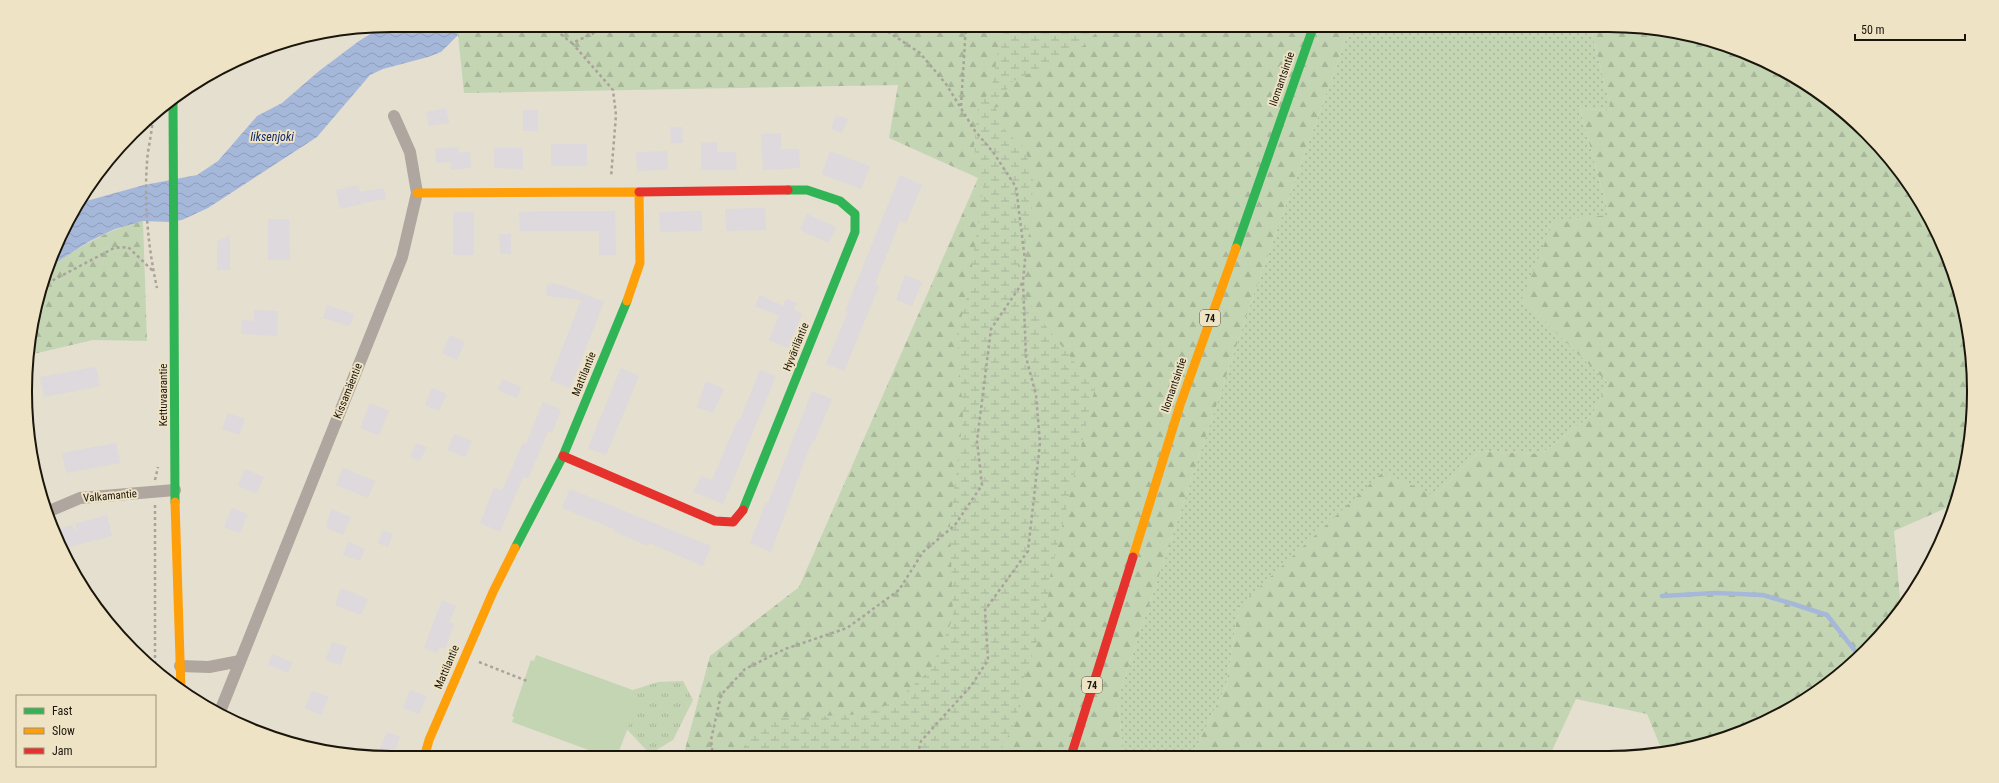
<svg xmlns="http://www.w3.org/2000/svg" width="1999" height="783" font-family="'Roboto Condensed',sans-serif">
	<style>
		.grass { fill: url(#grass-dots) }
		.forest { fill: url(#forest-firs) }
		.wetland { fill: url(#wetland-marsh) }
		.park { fill: url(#park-tufts) }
		.pitch { fill: #c4d5b4 }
		.water { fill: url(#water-waves) }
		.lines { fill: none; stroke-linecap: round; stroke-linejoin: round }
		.stream { stroke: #a6b8da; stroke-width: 4.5 }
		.building { fill: #ddd9dc }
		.path { stroke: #a9a39a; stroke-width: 2.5; stroke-dasharray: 3 3; stroke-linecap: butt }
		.street { stroke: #aea69f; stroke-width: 12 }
		.fast { stroke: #30b455; stroke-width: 9 }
		.slow { stroke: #ff9f0a; stroke-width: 9 }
		.jam { stroke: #e5322d; stroke-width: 9 }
		.labels { text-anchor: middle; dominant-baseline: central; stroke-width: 4; stroke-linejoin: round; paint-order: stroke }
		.shield { fill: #efe3c5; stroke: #5b5444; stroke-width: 1 }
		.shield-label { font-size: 10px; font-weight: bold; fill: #1b160c }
		.street-label { font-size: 11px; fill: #1b160c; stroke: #efe3c5 }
		.water-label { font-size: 12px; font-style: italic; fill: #102a6a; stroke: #efe3c5 }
		.rim { fill: none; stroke: #1b160c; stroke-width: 2 }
	</style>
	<defs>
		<pattern id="grass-dots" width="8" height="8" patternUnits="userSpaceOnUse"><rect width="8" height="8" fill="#c4d5b4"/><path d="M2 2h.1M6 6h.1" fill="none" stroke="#a8b69a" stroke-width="1.8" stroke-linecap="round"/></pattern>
		<pattern id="forest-firs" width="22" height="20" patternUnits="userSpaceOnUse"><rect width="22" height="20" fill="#c4d5b4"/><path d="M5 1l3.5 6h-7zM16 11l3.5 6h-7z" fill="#a8b69a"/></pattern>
		<pattern id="wetland-marsh" width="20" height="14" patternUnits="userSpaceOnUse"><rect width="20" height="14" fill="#c4d5b4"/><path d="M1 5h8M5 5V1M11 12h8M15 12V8" fill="none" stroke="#a8b69a"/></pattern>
		<pattern id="park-tufts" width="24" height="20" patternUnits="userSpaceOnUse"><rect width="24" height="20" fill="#c4d5b4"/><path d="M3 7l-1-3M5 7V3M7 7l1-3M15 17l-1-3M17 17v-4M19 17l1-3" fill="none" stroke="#a8b69a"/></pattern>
		<pattern id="water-waves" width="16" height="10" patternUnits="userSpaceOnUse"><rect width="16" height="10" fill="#a6b8da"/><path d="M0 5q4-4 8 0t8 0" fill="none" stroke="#8e9dba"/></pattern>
	</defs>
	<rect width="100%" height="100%" fill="#e5dfcf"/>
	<!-- grass -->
	<path class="grass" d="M1351,25h239l21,85 -31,-1 29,106 -87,84 86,84 -16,32 -51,39 -61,-3 -45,45 -196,110 -13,80 -34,70h-69l-5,-58 133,-396z"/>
	<!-- forest -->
	<g class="forest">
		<path d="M463,25h888l-100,277 -133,396 5,58 -440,1 27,-101 89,-69 179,-409 -89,-40 9,-53 -434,8 -6,-58z"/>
		<path d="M1590,25h18l95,13 67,25 61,38 52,49 42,58 12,27 18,39 16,70 2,72 -12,71 -8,18 -59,26 7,77 -52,59 -80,53 -106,33 -16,-39 -71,-15 -26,56 -358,1 34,-70 13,-80 144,-134 52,24 45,-45 61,3 51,-39 16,-32 -86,-84 32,-79 55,-5 -29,-106 31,1z"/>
		<path d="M143,221l4,120 -54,-1 -64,15 -1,-12 18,-74c31,-20 61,-40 97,-48z"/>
	</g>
	<!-- wetland -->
	<path class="wetland" d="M1006,25h98l-21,21 -71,36 -17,24 11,26 18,15 9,29 -2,54 -13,32 3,27 17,27 57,72 -45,189 -4,44 -21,53 -9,46 -18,36 -260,1c8,-17 25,-34 43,-39l84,-4 31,-13 34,-31 23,-52 -3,-93 13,-108 -6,-83 12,-46 14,-102 -9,-39 4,-40 13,-17 7,-39z"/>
	<!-- park -->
	<path class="park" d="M683,681l10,19 -20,40 -23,14 -29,-31 12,-33 25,-8z"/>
	<!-- pitch -->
	<path class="pitch" d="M536,655l97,35 -2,6 8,3 -22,57 -7,-2 -2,3 -96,-35 2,-5 -2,-1 19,-56 3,1z"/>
	<!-- water -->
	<path class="water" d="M392,25h71l-5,10 -17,17 -13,5 -45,12 -13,6 -53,62 -109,71 -26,12 -13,2 -26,-1 -28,8 -25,12 -44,28 28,-61 5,-5 65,-18 53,-10 21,-14 39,-45 25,-13 37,-32 40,-30 23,-14z"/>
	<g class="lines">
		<!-- stream -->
		<path class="stream" d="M1662,596l53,-3 48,2 30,9 34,11 32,41"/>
	</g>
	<!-- building -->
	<g class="building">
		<path d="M446,108l3,15 -20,3 -3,-14z"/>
		<rect x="523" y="110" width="15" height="21"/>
		<path d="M836,115l12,4 -6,14 -11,-4z"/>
		<path d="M670,127h12l1,16h-12z"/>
		<path d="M781,133v16h18l1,19 -37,2 -2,-36z"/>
		<path d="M717,142v10h19l1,18h-36v-27z"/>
		<rect x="551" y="144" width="36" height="22"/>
		<path d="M459,147v6l11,-1 1,16 -20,2v-8l-15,1 -1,-14z"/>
		<path d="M494,148h29v21l-29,-1z"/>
		<path d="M667,151l1,19 -31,1 -1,-19z"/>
		<path d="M830,151l40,15 -9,23 -39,-15z"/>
		<path d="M900,175l22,10 -16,38 -6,-2 -25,63 4,2 -35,85 -18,-7 22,-52 -3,-1z"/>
		<path d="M358,185l2,7 24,-4 2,11 -24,4v1l-22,5 -4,-19z"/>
		<path d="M765,208l1,22 -40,1 -1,-22z"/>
		<path d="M548,211h67l1,44h-17v-24h-79l-1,-19z"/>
		<path d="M702,211v20l-42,1 -1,-20z"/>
		<rect x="453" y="212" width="21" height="43"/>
		<path d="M807,214l29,13 -7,16 -29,-13z"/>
		<path d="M268,219h21l1,41h-22z"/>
		<path d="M499,234h12v20h-11z"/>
		<path d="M230,235v35h-13v-28z"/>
		<path d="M905,275l17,7 -10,24 -16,-6z"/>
		<path d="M547,283l19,3 38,16 -34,86 -20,-8 31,-80 -35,-4z"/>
		<path d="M760,295l23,11 3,-7 11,4 -3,7 8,4 -14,34 -19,-8 10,-24 -24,-10z"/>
		<path d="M327,305l27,9 -4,12 -27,-8z"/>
		<path d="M254,310l24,1 -1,25 -36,-2 1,-14 12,1z"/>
		<path d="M450,335l15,7 -8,18 -15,-7z"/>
		<path d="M96,367l4,19 -56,11 -4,-20z"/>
		<path d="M621,368l18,8 -33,79 -18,-7z"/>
		<path d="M760,370l16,6 -53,128 -29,-12 7,-16 11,4 26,-61 2,1z"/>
		<path d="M502,379l19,8 -4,11 -19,-8z"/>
		<path d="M706,381l18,8 -11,24 -16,-6z"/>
		<path d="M432,388l15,6 -8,17 -14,-6z"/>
		<path d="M812,391l20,8 -18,43 -2,-1 -41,111 -21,-9 16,-41 2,1z"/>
		<path d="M543,402l18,8 -9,23 -4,-2 -20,48 -5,-2 -23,55 -20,-9 14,-36 8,4 21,-49 3,2z"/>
		<path d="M370,403l19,8 -10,24 -19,-7z"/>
		<path d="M228,413l17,6 -6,16 -17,-6z"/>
		<path d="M454,434l18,7 -7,16 -17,-7z"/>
		<path d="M116,443l4,20 -54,10 -4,-20z"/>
		<path d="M416,443l11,4 -7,14 -10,-4z"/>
		<path d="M343,468l32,13 -7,17 -32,-13z"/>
		<path d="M245,469l19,8 -8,17 -18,-8z"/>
		<path d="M570,489l141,57 -8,20 -54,-23 -1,3 -35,-15 1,-2 -52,-21z"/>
		<path d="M232,508l16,6 -8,19 -16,-6z"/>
		<path d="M332,509l19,8 -8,18 -16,-7 1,-3 -2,-1z"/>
		<path d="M107,515l5,21 -46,12 -5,-20 11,-3 5,9 -2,-10z"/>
		<path d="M383,530l10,4 -5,13 -10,-4z"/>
		<path d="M348,542l17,7 -5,12 -17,-6z"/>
		<path d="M341,588l27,11 -7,16 -26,-10z"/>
		<path d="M442,600l14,6 -7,16 5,2 -9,25 -6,-2 -2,6 -13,-5z"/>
		<path d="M332,642l15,5 -6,18 -16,-5z"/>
		<path d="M272,654l20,8 -4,11 -20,-8z"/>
		<path d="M410,690l17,6 -8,18 -16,-6z"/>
		<path d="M312,691l17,6 -8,18 -16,-7z"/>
		<path d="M387,732l13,5 -8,21 -14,-5z"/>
	</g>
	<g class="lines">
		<!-- path -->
		<g class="path">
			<path d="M553,25l5,7 14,11 20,-9 12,-9"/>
			<path d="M878,25l42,28 26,31 29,47 18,21 23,35 9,73 -2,22 3,75 10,38 4,48 -12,108 -43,59 3,50 -17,26 -50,55 -4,16"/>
			<path d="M572,43l41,47 3,25 -5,62"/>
			<path d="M961,106l5,-81"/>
			<path d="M153,113c0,17 -5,33 -6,49 -3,41 1,85 10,126"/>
			<path d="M42,286l72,-38 14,-1 25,24"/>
			<path d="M155,480l3,-13"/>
			<path d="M155,505v163"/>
			<path d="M479,662l48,19"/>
			<path d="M713,757l-2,-17 10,-45 24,-26 40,-20 62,-21 52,-38 24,-38 32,-27 27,-40 -5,-44 14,-112 32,-47"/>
		</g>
		<!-- street -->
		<g class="street">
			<path d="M47,512l33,-14 95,-8"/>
			<path d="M180,666l29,1 31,-6"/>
			<path d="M219,714l183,-457 15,-64 -7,-41 -16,-36"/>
		</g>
		<!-- fast -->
		<g class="fast">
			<path d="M173,100l2,402"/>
			<path d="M1236,248l78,-223"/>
			<path d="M743,510l112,-278v-18l-15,-13 -33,-11h-19"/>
			<path d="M515,548l48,-92 64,-155"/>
		</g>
		<!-- slow -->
		<g class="slow">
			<path d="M417,193l222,-1 1,71 -13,38"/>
			<path d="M175,502l6,188"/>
			<path d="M1133,557l47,-152 56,-157"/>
			<path d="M424,758l5,-18 64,-148 22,-44"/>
		</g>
		<!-- jam -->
		<g class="jam">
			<path d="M639,192l149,-2"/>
			<path d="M563,456l152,65 18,1 10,-12"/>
			<path d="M1071,756l62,-199"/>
		</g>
	</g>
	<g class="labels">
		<!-- shield labels -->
		<g class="shield">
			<rect x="1200" y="310" width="20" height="16" rx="3"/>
			<rect x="1082" y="677" width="20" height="16" rx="3"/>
		</g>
		<g class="shield-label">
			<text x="1210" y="318">74</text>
			<text x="1092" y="685">74</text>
		</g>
		<!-- street labels -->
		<g class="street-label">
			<text transform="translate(1282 79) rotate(-71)">Ilomantsintie</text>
			<text transform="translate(796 347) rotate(-68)">Hyväriläntie</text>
			<text transform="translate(584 374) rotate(-68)">Mattilantie</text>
			<text transform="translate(1174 385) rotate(-71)">Ilomantsintie</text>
			<text transform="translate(348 391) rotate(-68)">Kissamäentie</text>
			<text transform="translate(163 395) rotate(-90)">Kettuvaarantie</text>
			<text transform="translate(110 496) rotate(-5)">Valkamantie</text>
			<text transform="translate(447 667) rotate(-67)">Mattilantie</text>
		</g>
		<!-- water labels -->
		<g class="water-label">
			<text x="272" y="137">Iiksenjoki</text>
		</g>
	</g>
	<!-- crop -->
	<path d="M0 0H1999V783H0ZM391 32H1608A359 359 0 0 1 1967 391V392A359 359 0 0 1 1608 751H391A359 359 0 0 1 32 392V391A359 359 0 0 1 391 32Z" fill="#efe3c5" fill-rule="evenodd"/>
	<path class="rim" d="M391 32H1608A359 359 0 0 1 1967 391V392A359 359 0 0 1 1608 751H391A359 359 0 0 1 32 392V391A359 359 0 0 1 391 32Z"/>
	<!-- legend -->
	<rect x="16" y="695" width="140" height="72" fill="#efe3c5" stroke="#9a917b"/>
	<rect x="24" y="708" width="20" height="6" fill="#30b455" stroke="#9a917b"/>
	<text x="52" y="715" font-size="12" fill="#1b160c">Fast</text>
	<rect x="24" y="728" width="20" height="6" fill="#ff9f0a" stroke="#9a917b"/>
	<text x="52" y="735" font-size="12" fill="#1b160c">Slow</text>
	<rect x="24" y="748" width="20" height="6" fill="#e5322d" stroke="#9a917b"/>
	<text x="52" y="755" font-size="12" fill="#1b160c">Jam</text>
	<!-- scale -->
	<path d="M1855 34v6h110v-6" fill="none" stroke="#1b160c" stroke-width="2"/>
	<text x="1861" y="34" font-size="12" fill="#1b160c" stroke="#efe3c5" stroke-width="3" paint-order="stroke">50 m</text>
</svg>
